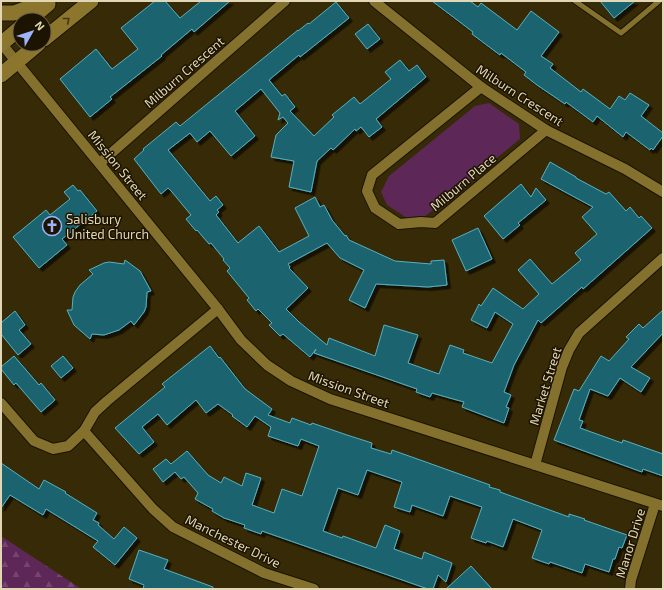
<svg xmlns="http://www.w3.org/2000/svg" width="664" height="590" font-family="'Exo 2',sans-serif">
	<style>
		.green { fill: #5d2757 }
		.forest { fill: url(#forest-firs) }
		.building { fill: #1b6370; stroke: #56b1c2; filter: url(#shadow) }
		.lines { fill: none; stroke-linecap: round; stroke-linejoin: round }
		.service-casing { stroke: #1a1402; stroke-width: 7 }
		.minor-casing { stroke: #1a1402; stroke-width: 12 }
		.secondary-casing { stroke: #1a1402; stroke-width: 17 }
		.service { stroke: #85712e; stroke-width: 5 }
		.minor { stroke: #85712e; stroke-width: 10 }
		.secondary { stroke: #8c762e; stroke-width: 15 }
		.oneway { stroke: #433610 }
		.labels { text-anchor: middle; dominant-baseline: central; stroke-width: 3; stroke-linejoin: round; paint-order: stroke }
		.street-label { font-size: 13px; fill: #e1d6b5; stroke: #1c1300 }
		.poi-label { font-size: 13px; fill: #e1d6b5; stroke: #1c1300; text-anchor: start }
	</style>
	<defs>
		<pattern id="forest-firs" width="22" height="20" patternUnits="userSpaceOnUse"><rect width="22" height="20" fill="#5d2757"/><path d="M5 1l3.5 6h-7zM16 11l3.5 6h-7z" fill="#74466d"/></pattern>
		<filter id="shadow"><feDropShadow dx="3.5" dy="3.5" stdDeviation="0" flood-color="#0009"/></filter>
	</defs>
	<rect width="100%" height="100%" fill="#362b06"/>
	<!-- green -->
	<path class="green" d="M489,103l30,21 1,15 -97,79h-16l-20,-13 -6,-13 8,-16 86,-70z"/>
	<!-- forest -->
	<path class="forest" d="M1,536l79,52 3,1h-82z"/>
	<!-- building -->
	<g class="building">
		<path d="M155,1h10l15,17 21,-17h29l-36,31 -2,-3 -31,26 1,1 -52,41 2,2 -22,18 -30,-38 36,-30 16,20 26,-20 -17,-21z"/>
		<path d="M432,1h38l8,6 3,-4 36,27 14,-19 28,21 -18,24 12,8 -3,4 31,24 2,-3 27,20 9,-13 6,4 5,-7 19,12 -8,11 22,17v3l-10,14 -2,-2 -1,2 -24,-18 -3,5 -26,-21 -4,6 -27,-20 -1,2 -28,-19 -13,-10 2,-3 -25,-19 -1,2 -28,-21 1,-2z"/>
		<path d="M600,1h35l-21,17z"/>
		<path d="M336,2l13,16 -49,39 -1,-2 -30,25 13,16 3,-2 10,13 -5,4 24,25 20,-19 -2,-2 22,-18 6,7 31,-25 -6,-7 15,-12 9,11 8,-6 9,12 -50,42 6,8 -13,10 -8,-10 -5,4 -1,-2 -22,21 -2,-2 -14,13 -6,31 -22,-5 5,-26 -23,-4 5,-22 12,-12 -5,-6 -5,3 2,-7 -19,-24 -26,22 20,25 -24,20 -21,-25 -13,11 -7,-9 -22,17 42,51 6,-5 7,9 -6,5 2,2 -3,3 22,28 21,-17 20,26 30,-16 -14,-28 20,-11 5,10 4,-2 8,15 13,16 1,-1 3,5 46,21 36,3v-3l13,-1 3,25 -19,2 -52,-3 -11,24 -16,-8 15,-30 -24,-12 -13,-15 -39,21 2,3 -1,1 19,20 -22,21 13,13 28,23 2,-7 46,18 9,-31 34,10 -10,28 31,11 11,-29 14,5 -1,3 29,10 21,-39 -18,-12 -8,16 -16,-8 8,-16 2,2 12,-18 30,21 16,-15 -21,-24 12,-11 22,25 29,-24 -6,-7 22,-19 -15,-17 11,-10 -52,-28 9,-17 26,15v1l30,16 3,-2 17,19 4,-4 9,11 2,-2 11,12 -69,61 -1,-2 -41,36 -3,-3 -24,45 -10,27 7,3 -5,12 3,1 -5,15 -42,-16 2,-5 -32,-9 -2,4 -14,-5 1,-3 -103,-36 2,-4 -6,8 -27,-23 -3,2 -11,-11 3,-2 -14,-14 -2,2 -9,-11 2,-2 -22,-27 3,-3 -7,-8 1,-1 -13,-16 -2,1 -12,-14 -1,1 -10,-12 5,-4 -19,-23 -4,-4 -7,6 -27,-35 10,-9 -1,-1 33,-27 4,4 118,-96v1l10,-8 1,1z"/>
		<path d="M368,24l12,15 -13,10 -12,-15z"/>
		<path d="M521,184l10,13 5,-9 10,12 -28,23 2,2 -17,14 -19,-23z"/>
		<path d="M73,185l5,6 2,-1 17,21 -35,28 5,6 -28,23 -26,-31 33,-27 4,5 20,-16 -6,-7z"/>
		<path d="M478,228l14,31 -26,12 -14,-31z"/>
		<path d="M125,260l15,11 11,20 -4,1 -1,15 -2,5 -10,13 -3,-4 -12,9 -15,5 -12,-1 -2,5 -16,-14 -7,-15h5l1,-13 2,-5 5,-7 13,-11 -4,-4 15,-7 5,-1 15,2z"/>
		<path d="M663,310v23l-32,34 19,11 -9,14 -21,-14 -12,18 -18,-7 -11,31 4,1 -3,7 42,15 1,-3 40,14v22l-20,-7 -1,3 -88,-32 20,-51 5,2 22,-35 8,5 20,-22 -3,-2 13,-13 4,4z"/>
		<path d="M15,311l10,14 -6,5 12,14 -13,11 -17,-21v-11z"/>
		<path d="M210,346l9,12 1,-1 25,32 27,20 -4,6 22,8 2,-5 19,7 1,-2 35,12 25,8 -1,5 20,6 1,-4 31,11 67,24 -1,2 11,3v2l69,25v-3l16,5 -1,1 43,15 -5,13 -3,-1 -4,12h-2l-4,13 -24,-8 -3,9 -32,-11 -1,2 -17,-6 10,-28 -29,-11 -10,28 -16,-6 -1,2 -15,-5 11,-31 -32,-11 -7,20 -31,-11 -2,7 -16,-5 8,-25 -35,-12 -9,25 -20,-7 -15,43 19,7 1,-2 33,12 9,-23 15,6 -6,18 28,10 2,-7 28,11 -6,19 -8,-7 -5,14h-5l-166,-58 -1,3 -17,-6 1,-3 -21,-7 -12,-7 1,-2 -18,-10 3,-6 -14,-16 -3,2 -6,-7 -12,10 -10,-13 13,-10 5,5 16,-13 21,24 13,8 3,-6 18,9 4,-13 15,5 -9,27 22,8 8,-24 20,7 17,-50 -18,-7 -3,7 -30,-10 3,-9 -16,-11 -8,11 -15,-11 1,-1 -15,-11 -12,9 -10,-13 -29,25 -9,-11 -16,13 12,15 -15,12 -24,-26 50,-41 -3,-3z"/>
		<path d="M14,356l25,29 2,-2 14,17 -14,12 -25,-29 -2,2 -13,-16v-2z"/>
		<path d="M63,356l10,12 -12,10 -10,-12z"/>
		<path d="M1,463l38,26 5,-9 22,12 -1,1 32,20 -4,7 6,3 -1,2 16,14 10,-12 13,11 -22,27 -22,-18 5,-6 -52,-32 -3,6 -33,-20 -9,13z"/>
		<path d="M139,550l29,10 -4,9 49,18v2h-70l1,-4 -15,-6z"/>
		<path d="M471,566l21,23h-46z"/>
	</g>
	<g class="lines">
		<defs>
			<path id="service" d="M575,1l46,32 38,-32"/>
			<g id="minor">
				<path d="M374,1l107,86 65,43 79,39 38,23"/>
				<path d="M1,43l217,266 23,31 26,25 24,16 39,18 333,107"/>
				<path d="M481,87l-109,88 -5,16 8,17 24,16 22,-2 14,1 111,-93"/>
				<path d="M100,163l185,-162"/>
				<path d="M218,309l-111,92 -12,11 -11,19 69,78 20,18 91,46 50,16"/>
				<path d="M1,403l33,38 19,8 15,-3 16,-15"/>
				<path d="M535,465l27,-98 7,-17 10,-17 84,-75"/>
				<path d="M630,589l1,-9 24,-76"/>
			</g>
			<g id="secondary">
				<path d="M1,13h13l33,-12"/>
				<path d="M29,20l19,-16"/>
				<path d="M44,39l47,-38"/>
				<path d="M1,44l19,-16"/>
				<path d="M1,75l37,-31"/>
			</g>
		</defs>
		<!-- service casing -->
		<use href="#service" class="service-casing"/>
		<!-- minor casing -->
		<use href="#minor" class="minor-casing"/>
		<!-- secondary casing -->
		<use href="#secondary" class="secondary-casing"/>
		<!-- service -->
		<use href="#service" class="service"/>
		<!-- minor -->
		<use href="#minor" class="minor"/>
		<!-- secondary -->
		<use href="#secondary" class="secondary"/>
	</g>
	<!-- one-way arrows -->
	<defs><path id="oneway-chevron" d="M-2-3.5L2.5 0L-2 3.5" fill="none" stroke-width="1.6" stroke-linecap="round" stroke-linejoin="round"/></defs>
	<use class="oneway" href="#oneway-chevron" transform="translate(67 20) rotate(-39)"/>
	<!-- icons -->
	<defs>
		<symbol id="church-ring" viewBox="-11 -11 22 22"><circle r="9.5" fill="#1c1300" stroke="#9fb3fd" stroke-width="1.5"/><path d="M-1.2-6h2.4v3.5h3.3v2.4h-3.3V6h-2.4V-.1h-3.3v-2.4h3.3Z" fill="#9fb3fd"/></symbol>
	</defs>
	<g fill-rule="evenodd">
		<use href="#church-ring" x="41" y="215" width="22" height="22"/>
	</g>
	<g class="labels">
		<!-- street labels -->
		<g class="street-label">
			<text transform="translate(184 72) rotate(-41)">Milburn Crescent</text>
			<text transform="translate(520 95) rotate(33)">Milburn Crescent</text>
			<text transform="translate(118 165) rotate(51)">Mission Street</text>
			<text transform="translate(463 182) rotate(-40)">Milburn Place</text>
			<text transform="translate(545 386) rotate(-73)">Market Street</text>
			<text transform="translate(349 389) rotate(20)">Mission Street</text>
			<text transform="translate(233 541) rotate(26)">Manchester Drive</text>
			<text transform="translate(630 543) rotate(-73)">Manor Drive</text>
		</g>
		<!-- poi labels -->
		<g class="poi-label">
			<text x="66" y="219">Salisbury<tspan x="66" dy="15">United Church</tspan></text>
		</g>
	</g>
	<!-- border -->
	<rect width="664" height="590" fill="none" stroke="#e1d6b5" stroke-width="4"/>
	<!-- north arrow -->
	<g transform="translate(32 32) rotate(51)"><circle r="19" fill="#1c1300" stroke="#6b6148"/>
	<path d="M0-3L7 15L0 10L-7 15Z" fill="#9fb3fd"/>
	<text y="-6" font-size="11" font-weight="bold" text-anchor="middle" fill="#e1d6b5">N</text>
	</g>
</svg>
